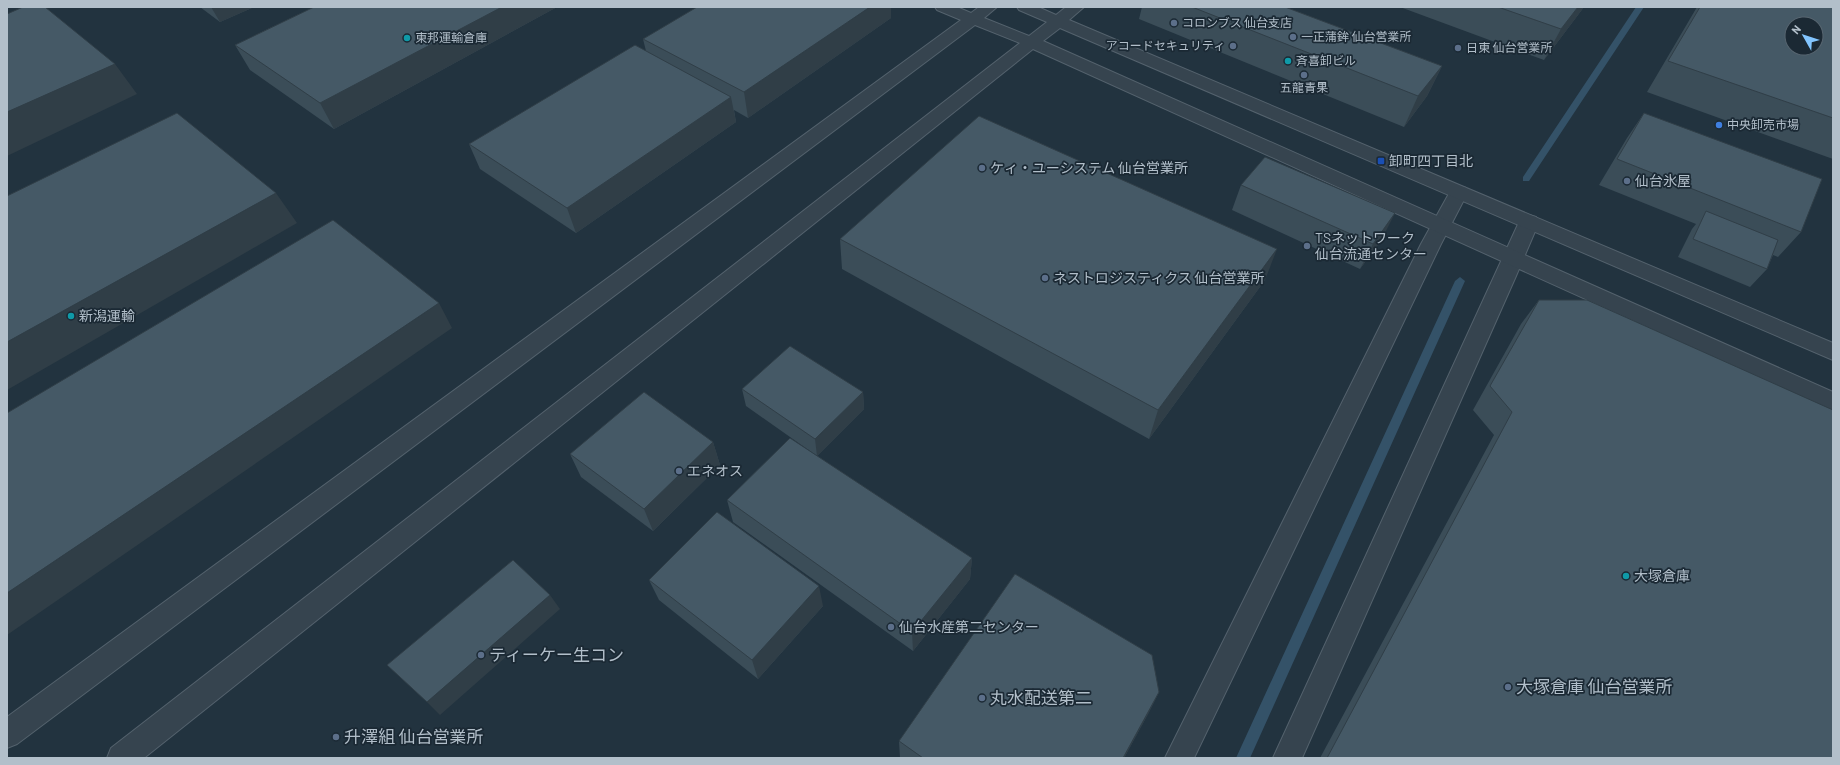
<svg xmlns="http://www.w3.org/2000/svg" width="1840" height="765" viewBox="0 0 1840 765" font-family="Barlow,'Noto Sans JP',sans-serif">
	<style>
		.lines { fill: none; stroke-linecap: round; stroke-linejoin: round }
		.stream { fill: #345268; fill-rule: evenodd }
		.minor-casing { stroke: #54626d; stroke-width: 2 }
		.tertiary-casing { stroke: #54626d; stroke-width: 2 }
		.minor { fill: #36444f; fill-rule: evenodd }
		.tertiary { fill: #36444f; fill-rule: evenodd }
		.wall { fill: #3b4d58 }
		.shaded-wall { fill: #303e47 }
		.building { fill: #455966; stroke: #303e47; fill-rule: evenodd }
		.service-dot { fill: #5c6f8a; stroke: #1b2934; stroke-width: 1.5 }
		.culture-dot { fill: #0f9aa8; stroke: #1b2934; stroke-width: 1.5 }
		.shop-dot { fill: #3f7fe0; stroke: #1b2934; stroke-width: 1.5 }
		.transit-dot { fill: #1a4fb4; stroke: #1b2934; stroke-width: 1.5 }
		.labels { text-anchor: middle; stroke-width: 3.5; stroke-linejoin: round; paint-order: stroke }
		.far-poi-label { font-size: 12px; fill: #b2bfca; stroke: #1b2934; text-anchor: start }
		.poi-label { font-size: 14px; fill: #b2bfca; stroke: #1b2934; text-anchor: start }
		.near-poi-label { font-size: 17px; fill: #b2bfca; stroke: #1b2934; text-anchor: start }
	</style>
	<rect width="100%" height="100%" fill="#22333f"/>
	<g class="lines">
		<path class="stream" d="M1636,7H1644L1529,181H1523V177Z
			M1460,277L1465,281L1250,758H1236L1455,281Z"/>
		<defs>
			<path id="minor" d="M1459,186L1466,188L1468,192L1441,244L1194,758H1165L1421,244L1452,188Z
				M1529,215L1536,217L1539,222L1516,276L1302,758H1273L1519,222L1522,217Z"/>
			<path id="tertiary" d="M935,7H957L971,13L979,7H997L984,18L1029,36L1047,22L1019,10L1017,7H1038L1056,15L1066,7H1084L1069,20L1833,343V360L1060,28L1043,41L1833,392V411L1033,49L144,758H107L111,748L1020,43L975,25L17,744L7,748V717L961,20L937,10Z"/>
		</defs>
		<use href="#minor" class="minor-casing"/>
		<use href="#tertiary" class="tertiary-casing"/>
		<use href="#minor" class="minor"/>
		<use href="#tertiary" class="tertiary"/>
	</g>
	<path class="wall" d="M200,7H254L220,22Z
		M314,7H557L334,129L250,70L235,45Z
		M1142,7H1285L1442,66L1427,96L1404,127L1139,19Z
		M1400,7H1584L1544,60Z
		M1697,7H1833V159L1647,92Z
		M891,18L748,118L734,110L736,122L576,233L480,169L469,144L646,51L643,39Z
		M1644,113L1801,232L1778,257L1773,255L1767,269L1750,287L1678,257L1692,229L1696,224L1599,185L1627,138Z
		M1241,185L1382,239L1360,269L1232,210Z
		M840,239L1265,280L1149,439L842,269Z
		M1539,300L1833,758H1320L1494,435L1473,410L1521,324Z
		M742,389L863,392L864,409L817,456L746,406Z
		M713,442L720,465L653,531L581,477L570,454Z
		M727,500L972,558L970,579L913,651L733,522Z
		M649,580L823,606L758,679L659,600Z
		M1159,692L1148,714L1124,758H900L899,741Z"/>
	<path class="shaded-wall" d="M211,7H254L220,22Z
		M502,7H557L334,129L320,103Z
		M870,7H891V18L748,118L744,92Z
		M1578,7H1584L1544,60L1561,29Z
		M115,64L137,94L7,156V112Z
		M1442,66L1427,96L1404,127L1418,96Z
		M731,97L736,122L576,233L567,208Z
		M276,193L297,223L7,390V342Z
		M1395,213L1382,239L1360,269L1373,244Z
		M1277,249L1265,280L1149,439L1158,410Z
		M439,303L452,328L7,635V593Z
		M863,392L864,409L817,456L815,439Z
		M713,442L720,465L653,531L644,509Z
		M972,558L970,579L913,651L912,632Z
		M819,586L823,606L758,679L752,660Z
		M550,595L560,609L440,715L427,702Z
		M1159,692L1148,714L1124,758H1123Z"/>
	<path class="building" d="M23,7H45L115,64L7,112V14Z
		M314,7H502L320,103L235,45Z
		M697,7H870L744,92L643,39Z
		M1192,7H1285L1442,66L1418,96Z
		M1498,7H1578L1561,29Z
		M1700,7H1833V118L1668,61ZM1792,24H1816V48H1792Z
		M635,45L731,97L567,208L469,144Z
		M177,113L276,193L7,342V196Z
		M1644,113L1822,179L1801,232L1617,159Z
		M979,116L1277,249L1158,410L840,239Z
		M1265,157L1395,213L1373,244L1241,185Z
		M1706,211L1778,240L1767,269L1693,239Z
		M333,220L439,303L7,593V413Z
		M1539,300H1587L1833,410V758H1327L1512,412L1490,386Z
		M790,346L863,392L815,439L742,389Z
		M644,392L713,442L644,509L570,454Z
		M790,438L972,558L912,632L727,500Z
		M717,512L819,586L752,660L649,580Z
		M513,560L550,595L427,702L387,665Z
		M1015,574L1152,655L1159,692L1123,758H923L899,741Z"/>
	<g class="service-dot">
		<circle cx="1174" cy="23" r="4"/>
		<circle cx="1293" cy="37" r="4"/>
		<circle cx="1233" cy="46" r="4"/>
		<circle cx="1458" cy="48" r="4"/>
		<circle cx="1304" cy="75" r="4"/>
		<circle cx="982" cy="168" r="4"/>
		<circle cx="1627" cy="181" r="4"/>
		<circle cx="1307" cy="246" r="4"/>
		<circle cx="1045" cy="278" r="4"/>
		<circle cx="679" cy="471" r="4"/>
		<circle cx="891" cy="627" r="4"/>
		<circle cx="481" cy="655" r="4"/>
		<circle cx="1508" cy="687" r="4"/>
		<circle cx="982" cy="698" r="4"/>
		<circle cx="336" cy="737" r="4"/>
	</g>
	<g class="culture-dot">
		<circle cx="407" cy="38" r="4"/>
		<circle cx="1288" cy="61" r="4"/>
		<circle cx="71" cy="316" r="4"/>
		<circle cx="1626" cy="576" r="4"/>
	</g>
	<circle class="shop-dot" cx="1719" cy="125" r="4"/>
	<rect class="transit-dot" x="1377" y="157" width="8" height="8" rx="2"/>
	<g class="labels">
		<g class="far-poi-label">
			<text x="1182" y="27">コロンブス 仙台支店</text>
			<text x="1301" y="41">一正蒲鉾 仙台営業所</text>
			<text x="415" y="42">東邦運輸倉庫</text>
			<text x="1225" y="50" text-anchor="end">アコードセキュリティ</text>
			<text x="1466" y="52">日東 仙台営業所</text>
			<text x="1296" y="65">斉喜卸ビル</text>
			<text x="1304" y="92" text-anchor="middle">五龍青果</text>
			<text x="1727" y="129">中央卸売市場</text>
		</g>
		<g class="poi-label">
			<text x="1389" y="166">卸町四丁目北</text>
			<text x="990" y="173">ケィ・ユーシステム 仙台営業所</text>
			<text x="1635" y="186">仙台氷屋</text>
			<text x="1315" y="243">TSネットワーク<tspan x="1315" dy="16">仙台流通センター</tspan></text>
			<text x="1053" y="283">ネストロジスティクス 仙台営業所</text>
			<text x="79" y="321">新潟運輸</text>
			<text x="687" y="476">エネオス</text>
			<text x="1634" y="581">大塚倉庫</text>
			<text x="899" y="632">仙台水産第二センター</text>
		</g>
		<g class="near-poi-label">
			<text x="489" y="661">ティーケー生コン</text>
			<text x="1516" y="693">大塚倉庫 仙台営業所</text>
			<text x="990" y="704">丸水配送第二</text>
			<text x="344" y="743">升澤組 仙台営業所</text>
		</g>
	</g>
	<rect width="1840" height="765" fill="none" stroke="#b2bfca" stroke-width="16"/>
	<g transform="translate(1804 36) rotate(309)"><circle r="19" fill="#1b2934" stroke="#576570"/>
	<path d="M0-3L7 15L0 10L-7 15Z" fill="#82c5ff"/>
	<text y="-6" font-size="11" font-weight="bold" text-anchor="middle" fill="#b2bfca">N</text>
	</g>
</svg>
